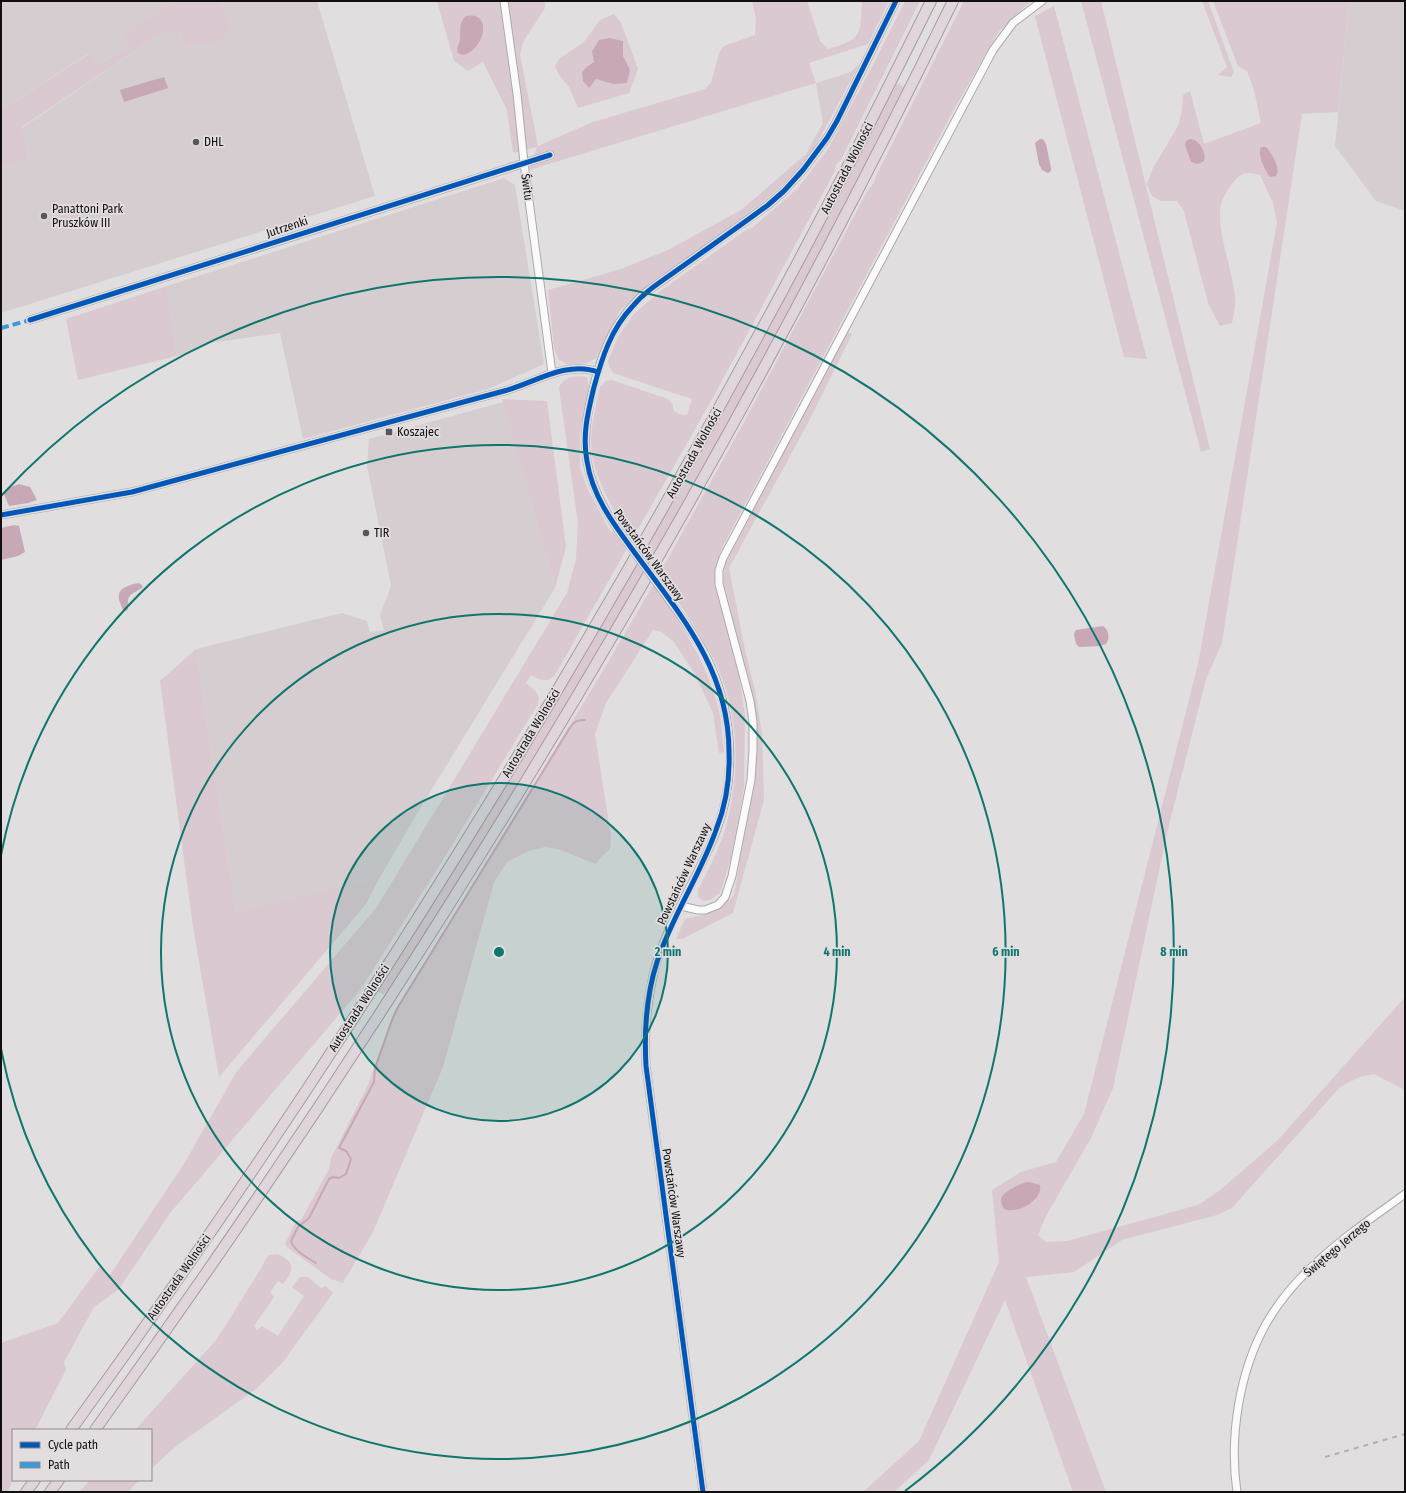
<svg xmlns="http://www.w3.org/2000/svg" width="1406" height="1493" viewBox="0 0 1406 1493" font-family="'Fira Sans Condensed',sans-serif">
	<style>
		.built { fill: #d6cdd1 }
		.green { fill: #dac9d1 }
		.water { fill: #c8a7b7 }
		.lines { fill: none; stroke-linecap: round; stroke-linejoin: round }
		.stream { stroke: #c8a7b7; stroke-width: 2 }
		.minor-casing { stroke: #aba9aa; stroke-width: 9 }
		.highway-casing { stroke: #a89aa2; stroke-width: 12 }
		.minor { stroke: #fafafa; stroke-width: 7 }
		.highway { stroke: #e0d5db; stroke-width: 10 }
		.rail { stroke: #b1b0b0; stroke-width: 2; stroke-dasharray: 5 5; stroke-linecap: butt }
		.minor-bridge-casing { stroke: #aba9aa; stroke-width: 9; stroke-linecap: butt }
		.minor-bridge { stroke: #fafafa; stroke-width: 7 }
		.quiet { stroke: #3a9ade; stroke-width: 4; stroke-dasharray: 8 4; stroke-linecap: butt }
		.cycleway-casing { stroke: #e2dddf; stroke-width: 8 }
		.cycleway { stroke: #0057b8; stroke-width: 5 }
		.ring { fill: none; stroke: #0f766e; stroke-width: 2 }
		.poi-dot { fill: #5a5758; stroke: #e2dddf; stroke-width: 1.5 }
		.labels { text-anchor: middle; stroke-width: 3.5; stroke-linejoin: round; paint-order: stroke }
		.poi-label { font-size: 12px; fill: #110f10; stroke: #e2dddf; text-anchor: start }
		.street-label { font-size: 12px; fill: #110f10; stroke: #e2dddf }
		.centre { fill: #0f766e; stroke: #e2dddf; stroke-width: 2 }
		.ring-label { font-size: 12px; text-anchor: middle; font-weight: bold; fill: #0f766e; stroke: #e2dddf; stroke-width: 3.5; stroke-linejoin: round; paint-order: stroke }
	</style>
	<rect width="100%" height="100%" fill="#e1dedf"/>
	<path class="built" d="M1,1H175L123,35L130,45L97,66L88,54L1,110Z
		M221,1H317L375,196L1,313V168L29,159L22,128L153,39L179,30L185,47L202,44L231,26Z
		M1349,1H1405V211L1376,201L1335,146Z
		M851,72L823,124L816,83Z
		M504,178L515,185L544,364L488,389L303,439L280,333L211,343L177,356L167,286Z
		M503,402L555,588L421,807L380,877L236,911L196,649L342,613L367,621L370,632L384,630L380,615L391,586L367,466L369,439Z"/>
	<path class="green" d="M175,1H221L231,26L222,41L185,47L179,30L153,39L22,127L29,159L1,168V110L89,54L97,66L130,45L122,35Z
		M437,1H545V8L523,42L520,55L538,146L593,122L705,89L711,83L719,53L724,46L755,35L756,18L752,1H807L820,41L828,49C863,39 860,35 862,1H889L868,44L809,63L816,83L529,170L537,147L513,153L507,110L483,62L468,71L454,61Z
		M905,1H920L841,160L836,164L835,171L715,394L555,675C547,684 540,680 531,675L526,683C533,689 541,693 538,704L438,868L360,990L171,1212L118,1290L94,1307L64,1362L66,1370L35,1430H13V1479L8,1492H1V1343L58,1323L99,1267L110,1275L185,1162L237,1071L377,907L567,593L576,559L578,523L559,388C562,377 577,375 587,377L589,389L580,434V467L587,488L611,533L619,519C605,494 590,467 591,438C592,421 597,403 600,387L606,381L612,380L668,399L673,405V410L679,414L687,415L692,399L613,373L609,366L608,361L618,337L633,315L659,292L746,230L752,228L798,188L828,149L874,63Z
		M964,1H1031L999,31L953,111L724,544L715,566V586L738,671L745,715L744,788L732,855L720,893L710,900L704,901L698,897V890C709,868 721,846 727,823C740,773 739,718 719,670C707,643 689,619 674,595L668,606C690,638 708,668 718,707C722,721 722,738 724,752L719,753L713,713L695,674L674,642L662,632L653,630L606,703L595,734L611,837L610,849L601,857L596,864L558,849L545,847L528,851L507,862L494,882L443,1067L373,1232L343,1283L331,1279L287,1247L285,1244L296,1221L301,1220L329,1169L331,1158L368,1085L394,1013L601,674L652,587L743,424L868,190L874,183L875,178Z
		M1081,1H1101L1210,449L1201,452Z
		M1202,1H1208L1234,72L1231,77L1218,75L1227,67Z
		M1213,1H1349L1338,112L1302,114L1222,643L1206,679L1167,833L1113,1088L1091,1138L1046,1216L1038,1235L1046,1242L1067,1241L1198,1205L1219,1191L1277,1141L1405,997V1090L1374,1074L1360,1077L1340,1087L1232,1208L1217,1215L1122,1240L1074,1272L1026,1277L1106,1492H1073L1005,1300L929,1460L894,1492H863L919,1441L999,1262L992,1190L1021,1172L1056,1162L1084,1114L1198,664L1277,223L1273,203L1260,175C1246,171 1241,172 1232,184C1226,191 1220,202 1220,212C1219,237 1232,270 1235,296C1236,305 1234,315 1232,323L1220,326L1208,303L1184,211L1177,201H1161L1152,196L1147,184L1153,168L1178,126L1182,111L1183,95L1190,91L1204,144L1261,123L1254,90L1247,71L1238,66Z
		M1054,6L1147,359L1124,357L1035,16Z
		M614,14L621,23L638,69L629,93L578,108L569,87L559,75L555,66L560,58L584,42L600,20Z
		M860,63L811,154L789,179L767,199L638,294L619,312L596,358L587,363L569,365L559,360L554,348L548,290L621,269L668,250L741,210L806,154L851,72Z
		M897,83L905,87C749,397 578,699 389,989L383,994L377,991L511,776Z
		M167,286L177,356L78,380L66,319Z
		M848,332L852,334L808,423L729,568L745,650L755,690L762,733L764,800L733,913L682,939H676L685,919C708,914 717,913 734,895L757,758V727L754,706L723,579L726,561L746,521Z
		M502,399L547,401L566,547L555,588Z
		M196,649L236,911L380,877L366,904L219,1077L193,927L160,681Z
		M278,1254C296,1263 294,1270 283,1284L278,1281L270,1292L274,1297L254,1326L257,1330L262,1326L278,1336L304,1296L292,1287L300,1277H308L321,1288L326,1286L333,1293L283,1362L256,1389L175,1447L151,1469V1430H135L217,1339L262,1267L265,1260L269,1255Z
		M90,1480H140L127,1492H79Z"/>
	<path class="water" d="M466,16C493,10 485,50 463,55L458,53C456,48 459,45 460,40C461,31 458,23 466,16Z
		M609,38L623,41V56L630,70L627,83L614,84L596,79L589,88L583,81L582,72L588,66L594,62L592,51L599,40Z
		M164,77L168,88L124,102L120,90Z
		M1040,139H1043L1046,144L1051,168V171L1048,173L1042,170L1039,164L1035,143Z
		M1190,139C1199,139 1207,153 1204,161L1198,164L1191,162L1185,145L1186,141Z
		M1261,147H1266C1272,154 1281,168 1276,176L1270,177C1265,171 1257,154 1261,147Z
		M19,484L30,487L37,500L28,503L9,506L4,494L8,488Z
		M14,525L19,526L25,552L18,556L1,560V528Z
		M138,583L141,584L143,587C131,596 127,592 128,609L126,611H124C113,592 120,587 138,583Z
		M1103,626C1109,630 1110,638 1106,644L1100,646L1079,647L1076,644L1074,634L1076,630Z
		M1029,1182L1040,1185C1043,1200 1017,1215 1004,1209C1002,1206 1001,1203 1001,1199C1002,1192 1022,1182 1029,1182Z"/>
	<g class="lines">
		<path class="stream" d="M316,1263C308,1258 294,1251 291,1241L298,1227L309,1218L329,1179L333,1177L339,1178L346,1174L351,1159L346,1151L339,1148L374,1082L375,1068L392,1020L398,1007L571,726C575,721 578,720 585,720"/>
		<defs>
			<path id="minor" d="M504,1L517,94L524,163L552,373
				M30,320L550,155
				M1,515L132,492L504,391C534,383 567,360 598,372
				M615,525C602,506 591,485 587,461C580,425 599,350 621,320C628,310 636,301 645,293L768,205L784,191L803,170L827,138L837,121L896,1
				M670,601C682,618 695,635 705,654C733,708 738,775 716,832C698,877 670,918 656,964C647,998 644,1032 646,1066L703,1492
				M681,906L698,910H705L718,905L725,897L732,876L751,780L753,750V722L750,701L719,584V570L723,558L993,50L1013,23L1042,1
				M1237,1492C1229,1438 1239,1372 1266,1324C1279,1301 1297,1280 1316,1263C1343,1237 1375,1216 1405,1194"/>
			<path id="highway" d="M71,1430C329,1074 562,701 770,314C826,211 879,106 931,1
				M95,1430C420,979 709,501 953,1
				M26,1492L35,1480
				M50,1492L59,1480"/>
		</defs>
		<use href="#minor" class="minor-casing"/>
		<use href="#highway" class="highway-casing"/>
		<use href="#minor" class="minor"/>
		<use href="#highway" class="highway"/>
		<path class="rail" d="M1325,1457L1405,1434"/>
		<defs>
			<path id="minor-bridge" d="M615,525L670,601"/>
		</defs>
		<use href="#minor-bridge" class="minor-bridge-casing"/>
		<use href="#minor-bridge" class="minor-bridge"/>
		<path class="quiet" d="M1,328L30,320"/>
		<defs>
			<path id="cycleway" d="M30,320L550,155
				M1,515L132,492L504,391C534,383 567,360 598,372
				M703,1492L646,1066C644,1031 646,996 657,962C672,916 700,876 716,830C726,805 730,778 729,752C729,668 678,612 632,549C612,522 592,495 587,461C582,435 588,412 594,387C602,358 611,329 632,307C646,290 665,279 683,266C711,246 740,226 768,205L784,191L803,170L827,138L837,121L896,1"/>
		</defs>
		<use href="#cycleway" class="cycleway-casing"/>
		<use href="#cycleway" class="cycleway"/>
	</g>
	<circle cx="499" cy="952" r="169" fill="#0f766e" fill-opacity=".12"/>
	<g class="ring">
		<circle cx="499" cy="952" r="169"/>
		<circle cx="499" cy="952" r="338"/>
		<path d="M1 855A507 507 0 1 1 1 1049"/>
		<path d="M1 496A675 675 0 1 1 905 1491"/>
	</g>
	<g class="poi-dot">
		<circle cx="196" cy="142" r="4"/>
		<circle cx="44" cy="216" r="4"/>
		<rect x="385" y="428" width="8" height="8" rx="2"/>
		<circle cx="366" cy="533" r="4"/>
	</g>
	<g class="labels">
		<g class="poi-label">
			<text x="204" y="146">DHL</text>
			<text x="52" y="213">Panattoni Park<tspan x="52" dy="14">Pruszków III</tspan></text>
			<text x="397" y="436">Koszajec</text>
			<text x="374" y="537">TIR</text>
		</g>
		<g class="street-label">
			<text transform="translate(847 168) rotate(-63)" y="4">Autostrada Wolności</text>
			<text transform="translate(527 187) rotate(82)" y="4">Świtu</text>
			<text transform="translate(287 227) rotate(-18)" y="4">Jutrzenki</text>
			<text transform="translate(694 453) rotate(-61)" y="4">Autostrada Wolności</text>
			<text transform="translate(649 555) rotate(54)" y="4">Powstańców Warszawy</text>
			<text transform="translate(531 733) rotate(-59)" y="4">Autostrada Wolności</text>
			<text transform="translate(684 874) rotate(-65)" y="4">Powstańców Warszawy</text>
			<text transform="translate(359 1008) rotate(-57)" y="4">Autostrada Wolności</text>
			<text transform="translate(674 1203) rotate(82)" y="4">Powstańców Warszawy</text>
			<text transform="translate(1337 1248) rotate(-40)" y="4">Świętego Jerzego</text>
			<text transform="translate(179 1277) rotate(-55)" y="4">Autostrada Wolności</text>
		</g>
	</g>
	<circle cx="499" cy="952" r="6" class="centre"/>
	<g class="ring-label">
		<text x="668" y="956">2 min</text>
		<text x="837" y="956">4 min</text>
		<text x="1006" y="956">6 min</text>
		<text x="1174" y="956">8 min</text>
	</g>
	<rect width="1406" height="1493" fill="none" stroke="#110f10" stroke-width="4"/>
	<rect x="12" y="1429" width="140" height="52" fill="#e2dddf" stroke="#8e8b8c"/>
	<rect x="20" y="1442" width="20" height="6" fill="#0057b8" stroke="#8e8b8c"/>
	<text x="48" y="1449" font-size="12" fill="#110f10">Cycle path</text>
	<rect x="20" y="1462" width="20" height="6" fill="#3a9ade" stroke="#8e8b8c"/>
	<text x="48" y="1469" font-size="12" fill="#110f10">Path</text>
</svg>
